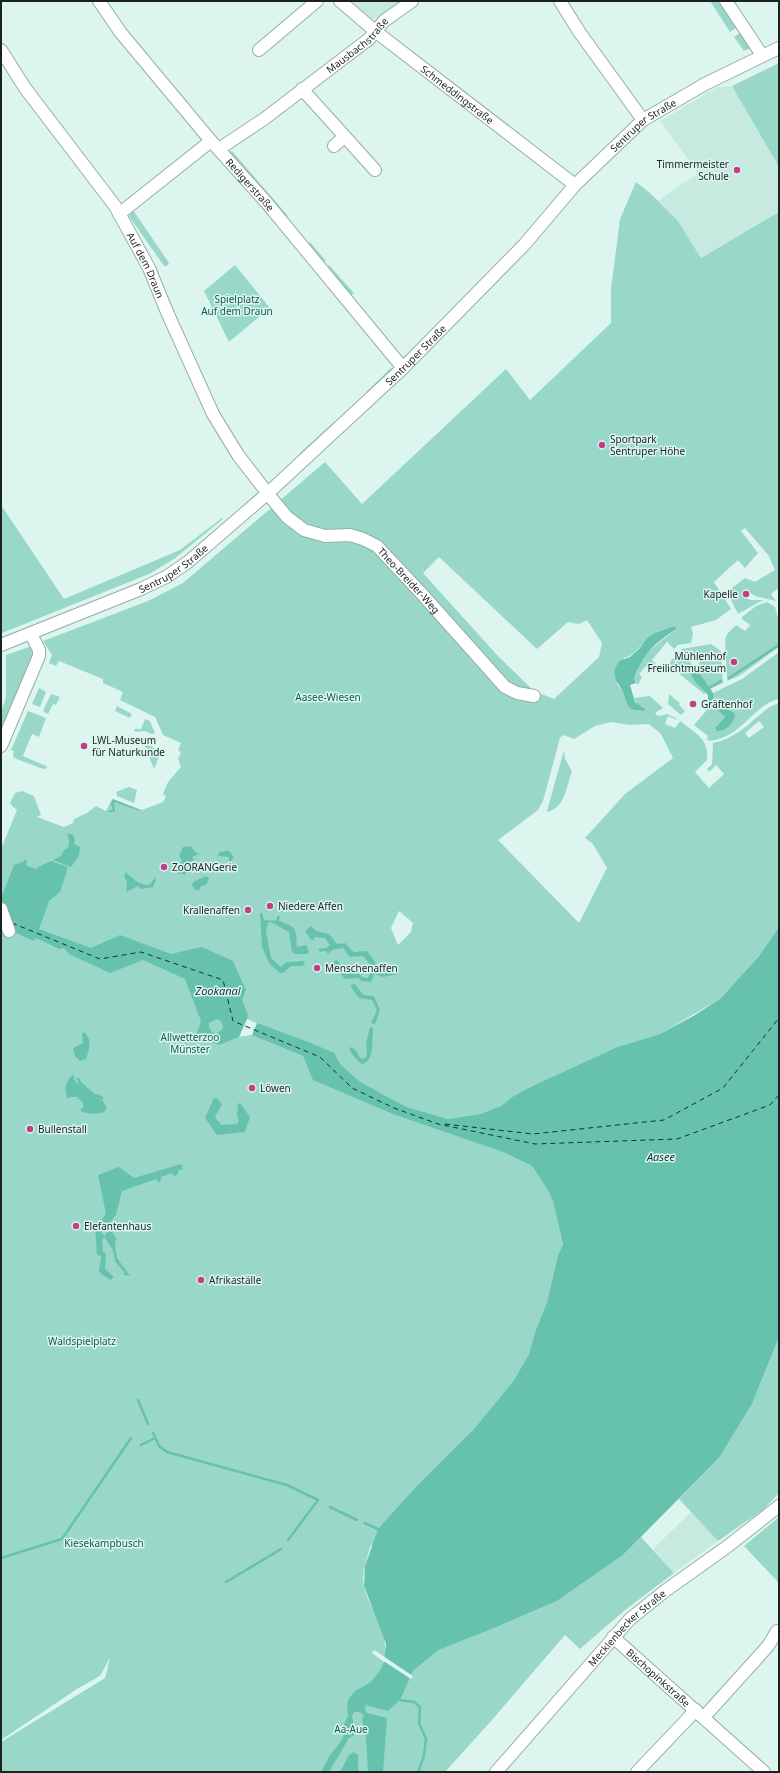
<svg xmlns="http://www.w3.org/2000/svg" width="780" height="1773" viewBox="0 0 780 1773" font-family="'Noto Sans',sans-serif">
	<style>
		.built { fill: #c7eae0 }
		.green { fill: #99d8c8; fill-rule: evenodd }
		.water { fill: #66c2ad; fill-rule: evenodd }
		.pier { fill: #dcf6ef }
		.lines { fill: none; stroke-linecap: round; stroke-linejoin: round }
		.stream { stroke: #66c2ad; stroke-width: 2.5 }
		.ferry { stroke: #0a362e; stroke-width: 1; stroke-dasharray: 5 4; stroke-linecap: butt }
		.minor-casing { stroke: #96aea7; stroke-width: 14 }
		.minor { stroke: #fff; stroke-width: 12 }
		.poi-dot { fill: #c13f86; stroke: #dcf6ef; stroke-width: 1.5 }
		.labels { text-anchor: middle; stroke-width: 3; stroke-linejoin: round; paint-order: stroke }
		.street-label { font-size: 10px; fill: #1a2321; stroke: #dcf6ef }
		.poi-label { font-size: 10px; fill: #1a2321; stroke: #dcf6ef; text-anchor: start }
		.park-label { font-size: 10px; fill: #0e5c4e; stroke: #dcf6ef }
		.water-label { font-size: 11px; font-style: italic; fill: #0a362e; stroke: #dcf6ef }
	</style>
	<rect width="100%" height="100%" fill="#dcf6ef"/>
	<path class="built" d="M351,1H401L378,18L372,19Z
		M732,86L779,167V212L701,258L678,221L658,201L698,173L660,121L717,87Z
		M691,1512L718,1541L674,1573L653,1549Z"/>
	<path class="green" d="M710,1H718L736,28L730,32Z
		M740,33L751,48L744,51L734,37Z
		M779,63V167L732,86Z
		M232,151L288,216L283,220L227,154Z
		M636,182L650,193L678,221L701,258L779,212V591L777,589L771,594L776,601L755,596L749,592L746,597L750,600H763L738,614L727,592L745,578L755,582L775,570L769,556L745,528L741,531L758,553L745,568L738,560L714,582L731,609L716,620L691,627L693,633L691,643L678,645L674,649L667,642L652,660L656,664L650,668L646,666L639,674L642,677L638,685L634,680L640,662L645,654L676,629C668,629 661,629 654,633C642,640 638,655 624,658L617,684L623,692L629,707L637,704L634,698L650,696L663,708L655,713L658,716L668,714L677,719V720L668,716L665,724L675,728L680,721C694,732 710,739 707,760L695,772L709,788L724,774L716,765L709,772L707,769L712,764L713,743C729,740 744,729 756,718C764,712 769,706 779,703V927L759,956L721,998L660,1034L617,1047L530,1087L512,1097L501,1106L480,1114L448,1119L407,1107L379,1092L378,1095L476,1142L503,1152L532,1166L549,1192L553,1202L563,1244L558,1255L547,1302L535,1332L529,1354L514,1380L473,1430L449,1456L370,1547C367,1559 361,1575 364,1587C371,1613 388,1629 385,1657L374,1650L372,1653L384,1662L413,1671L438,1649L492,1629L557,1601L623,1555L641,1537L674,1573L625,1610L580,1649L565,1635L492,1720L445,1772H1V1742L105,1678L110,1658L100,1676L77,1689L1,1740V849L17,810L13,807L10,803L15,793L22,791L34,796L41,815L37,817L64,827L73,823L74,819L87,813L96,806L106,811L112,799L142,810L163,802L166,796L163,794L168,782L181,767L178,759L181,752L178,750L181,743L163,735L155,717L120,700L123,692L103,683V679L59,661L56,666L49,663L52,655L43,641L148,601L183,583L325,462L362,504L506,369L530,400L611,323V289L620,219ZM439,557L537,649L568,622L579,624L587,620L602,643L599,657L554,699L534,691L497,655L423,573ZM759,721L764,727L749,738L745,733ZM611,722L630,725L649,724L661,734L673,758L625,794L585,838L593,844L607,868L579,923L498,840L538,810L543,801L560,738L563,735L574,739L595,726ZM399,911L413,923L411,932L398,945L391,928Z
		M133,210L169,263L167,266H164L129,216Z
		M310,242L326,261L321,265L306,246Z
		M235,265L270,308L229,342L204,291Z
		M329,265L354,293L349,297L325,269Z
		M391,368L393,369L368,394L366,392Z
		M334,422L335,426L303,456L300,453Z
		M1,505L64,599L180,550L222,518L223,519L174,559L149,574L2,633Z
		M767,602L775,607L779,622V647L739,676L727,681L725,640L727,634L736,625L745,631L750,625L742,619V617L756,606Z
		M711,644L721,651L723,683L710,689L690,673L695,682L706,693L704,694L671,667L670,662L682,649ZM692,657H697L700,661L698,665L693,666L690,662Z
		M32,646L34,654L1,729V712L6,698V655Z
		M779,652V699C752,705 744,737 709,741L707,739L708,736L694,725L712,704L725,717L715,728L735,714L714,699L713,693L742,679Z
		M39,688L46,692L40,707L32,704Z
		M51,694L60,697L56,705L53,704L48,714L43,711Z
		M669,694L680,703L679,705L685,711L681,715L668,704Z
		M117,706L132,714L130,718L115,711Z
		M28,711L46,718L39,737L32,734L23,756L46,766L47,768L43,769L14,758L13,755L14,751L11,750Z
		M145,719L150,721L155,733L152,734L145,731L135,732L134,729H141Z
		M144,744L153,747L156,756L159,757L154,769Z
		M564,750L565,759L572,771C567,784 566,807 548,812L547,811Z
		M129,787L137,790L134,803L117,796L116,792Z
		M779,1337V1493L764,1509L718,1541L679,1499L719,1458L752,1404Z
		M779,1517V1583L744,1546Z"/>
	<path class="water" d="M675,626L676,629C653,645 643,653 634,679L636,683L630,685L635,702L645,709L644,711C640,710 632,711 629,707C626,703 625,697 623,692C616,679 610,676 619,661L630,657L639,649L647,638L654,633Z
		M693,670L698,672L705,681L713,693L714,699L735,714C735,723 725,732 717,731L715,728L725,717L708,701V695L695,682L690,673Z
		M113,799L140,810V811L114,802L115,810L114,812H107L113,809L111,804Z
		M67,833L73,835L75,840L74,844L80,847L79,856L71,867L53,860L61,856L64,850L68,848L69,840Z
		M191,846L196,853H200L199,854L192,857L194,860L187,863L186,874H179L177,871L182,860L179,856L183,847Z
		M229,851L234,857L230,863H229V857L218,856L219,852Z
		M25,861L24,865L36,869L38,867L51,861L68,867L60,892L49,901L39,929L91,948L120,935L171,954L202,947L233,961L246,990L242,1000L248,1015L247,1019L311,1043L334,1053L340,1064L360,1082L407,1107L448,1119L480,1114L501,1106L512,1097L530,1087L617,1047L660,1034L695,1015L721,998L759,956L779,927V1337L752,1404L719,1458L623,1555L557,1601L492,1629L438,1650L413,1671L400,1700L388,1711L366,1705L365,1710L367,1713L387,1718L383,1772H368L366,1738L362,1719L364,1715L359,1712H354L352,1716L356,1734L349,1738L329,1772H321L330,1755L342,1740L344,1734V1724L348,1716L347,1703L350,1697L355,1691L371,1682L381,1669L384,1662L386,1644L364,1586L365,1566L378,1529L414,1489L473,1430L514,1380L529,1354L535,1332L547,1302L558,1255L563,1244L553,1202L549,1192L532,1166L503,1152L393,1114L313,1080L303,1056L252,1035L239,1037L219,1045L196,1036L201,1021L185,979L143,960L110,973L69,954L64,948L59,949L36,938L34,941L16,933L1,898L14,865ZM217,1019L221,1021L223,1027L222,1030L215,1034L212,1032L209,1027V1023Z
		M126,872C132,878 140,886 149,885L155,878L156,880L153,887L141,889L138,886L126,892L127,882L124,876Z
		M206,876L209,878L206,885L201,886L199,890H195L192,885L193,882Z
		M260,913H262L264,920L276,921L278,916H280L279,921C286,924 295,925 296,934C297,939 296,943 297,947L306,945L309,951L308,954H296L292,952L289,932L271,922L268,923L266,931L271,958L281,967L287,962L305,961L303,966H291L283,973H280L269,963L262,947Z
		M311,926L316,931L329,934L337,944L345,943L354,952L367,951L378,966L377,969L386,972H398V974L383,977L374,974L371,982L361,981L358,978L345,979L338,971H335L331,966L334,961L337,960L347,974L359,973L362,977L368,978L372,967L363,956L350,957L343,948L332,950L328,954L326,951L320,952L318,949L326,948L330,945L325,938L315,937L312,941L305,931Z
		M355,984L363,995L374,996L380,1010L375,1024L371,1023L377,1010L372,1000L359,998L351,987V985Z
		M370,1027L373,1028C372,1039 375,1062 362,1064C357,1061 350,1053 349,1047L355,1049L360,1058L364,1059L367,1055L366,1044Z
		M84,1032C93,1040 89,1049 86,1059L80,1061L75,1056L73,1048L83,1043L82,1034Z
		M73,1074L75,1081L79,1085L76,1077L80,1079L81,1082L96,1095L98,1094L103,1097V1100L95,1097L103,1101L107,1108L104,1112C95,1114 87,1115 80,1110L83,1107V1103L77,1097H70L68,1099C63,1088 66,1082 73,1074Z
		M214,1098H217L222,1104L215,1117L221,1125L237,1124L239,1121L237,1115L238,1104L240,1103L250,1117L245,1132L217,1135L205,1118Z
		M181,1164L183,1169L179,1170L178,1174L174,1176L172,1173L161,1177V1180L159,1183L156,1179L122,1191L116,1215L102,1232V1234L104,1235L105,1238L102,1239L103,1252L106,1253L105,1269L114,1277L110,1280L99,1272L101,1256L97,1255L95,1228L106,1214L98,1175L119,1167L134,1178Z
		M109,1231L112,1232L116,1238L115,1246L117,1258L130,1276L124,1275V1272L115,1261L113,1250L105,1238V1235Z
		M354,1752L358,1755V1772H340L349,1755Z"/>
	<path class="pier" d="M247,1019L257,1023L252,1035L239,1037Z
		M383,1656L413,1676L411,1679L382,1660Z"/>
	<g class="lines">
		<path class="stream" d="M729,678L779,645
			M709,688L721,681
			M25,861L26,868
			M138,1400L148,1424
			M153,1433L159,1446L167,1452L287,1485L318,1500L288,1540
			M141,1445L155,1438
			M330,1507L357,1520
			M365,1523L378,1529
			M1,1558L62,1539L131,1438
			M226,1582L281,1549
			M400,1700L414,1702L420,1707L419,1723L426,1739L424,1756L418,1772"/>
		<path class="ferry" d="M12,923L100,959L141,952L223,980L233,1021L320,1057L352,1088L394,1108L438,1124L535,1144L677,1139L770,1105L779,1095
			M445,1124L533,1134L664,1120L723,1088L779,1018"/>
		<defs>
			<g id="minor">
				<path id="s1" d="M99,1L121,33L211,141L266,202L403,368"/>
				<path id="s2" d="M340,1L375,31L575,185"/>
				<path d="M560,1L580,33L643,120"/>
				<path d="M726,1L762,55"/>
				<path id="s3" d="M1,50L25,88L115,206L149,268L167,312L213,414L238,455L272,499L287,517L304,530L325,536L350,535L363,539L377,546L422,594L505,687L517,693L534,696"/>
				<path d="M259,50L317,1"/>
				<path d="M302,89L375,170"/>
				<path d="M334,146L344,137"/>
				<path id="s4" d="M219,149L264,119L369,39L384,21L412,1"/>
				<path d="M119,214L211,141"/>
				<path id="s5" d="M1,645L141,589L166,577L188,562L268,493L403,368L524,245L575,185L643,120L705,84L779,48"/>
				<path d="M1,746L39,656V650L31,634"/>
				<path d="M1,909L9,931"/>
				<path id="s6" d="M613,1637L764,1772"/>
				<path d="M704,1717L768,1646L777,1631"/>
				<path id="s7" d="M496,1772L630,1619L665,1591L728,1546L779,1506"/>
				<path d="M637,1772L696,1710"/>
			</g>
		</defs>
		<use href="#minor" class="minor-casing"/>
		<use href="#minor" class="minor"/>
	</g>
	<g class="poi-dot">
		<circle cx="737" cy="170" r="4"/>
		<circle cx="602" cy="445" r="4"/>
		<circle cx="746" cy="594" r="4"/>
		<circle cx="734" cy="662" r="4"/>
		<circle cx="693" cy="704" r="4"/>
		<circle cx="84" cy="746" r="4"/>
		<circle cx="164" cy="867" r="4"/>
		<circle cx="270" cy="906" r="4"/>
		<circle cx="248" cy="910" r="4"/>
		<circle cx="317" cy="968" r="4"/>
		<circle cx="252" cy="1088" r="4"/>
		<circle cx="30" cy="1129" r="4"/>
		<circle cx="76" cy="1226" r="4"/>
		<circle cx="201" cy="1280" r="4"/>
	</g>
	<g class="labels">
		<g class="street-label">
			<text dy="4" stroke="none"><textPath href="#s4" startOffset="173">Mausbachstraße</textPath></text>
			<text dy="4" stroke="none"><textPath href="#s2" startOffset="150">Schmeddingstraße</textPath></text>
			<text dy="4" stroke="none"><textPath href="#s5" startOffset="837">Sentruper Straße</textPath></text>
			<text dy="4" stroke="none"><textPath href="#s1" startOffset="238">Redigerstraße</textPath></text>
			<text dy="4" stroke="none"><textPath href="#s3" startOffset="260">Auf dem Draun</textPath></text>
			<text dy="4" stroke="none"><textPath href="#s5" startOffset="513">Sentruper Straße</textPath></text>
			<text dy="4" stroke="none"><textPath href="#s5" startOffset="189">Sentruper Straße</textPath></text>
			<text dy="4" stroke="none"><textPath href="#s3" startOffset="695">Theo-Breider-Weg</textPath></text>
			<text dy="4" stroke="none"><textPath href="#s7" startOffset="195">Mecklenbecker Straße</textPath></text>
			<text dy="4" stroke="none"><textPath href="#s6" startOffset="61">Bischopinkstraße</textPath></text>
		</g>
		<g class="poi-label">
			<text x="729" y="168" text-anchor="end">Timmermeister<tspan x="729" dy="12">Schule</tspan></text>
			<text x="610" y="443">Sportpark<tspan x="610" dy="12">Sentruper Höhe</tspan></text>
			<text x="738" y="598" text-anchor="end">Kapelle</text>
			<text x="726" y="660" text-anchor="end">Mühlenhof<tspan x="726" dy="12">Freilichtmuseum</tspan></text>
			<text x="701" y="708">Gräftenhof</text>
			<text x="92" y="744">LWL-Museum<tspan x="92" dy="12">für Naturkunde</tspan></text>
			<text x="172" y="871">ZoORANGerie</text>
			<text x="278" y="910">Niedere Affen</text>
			<text x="240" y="914" text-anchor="end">Krallenaffen</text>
			<text x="325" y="972">Menschenaffen</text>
			<text x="260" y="1092">Löwen</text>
			<text x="38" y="1133">Bullenstall</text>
			<text x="84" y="1230">Elefantenhaus</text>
			<text x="209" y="1284">Afrikaställe</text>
		</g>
		<g class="park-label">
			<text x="237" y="303">Spielplatz<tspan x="237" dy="12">Auf dem Draun</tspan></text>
			<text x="328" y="701">Aasee-Wiesen</text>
			<text x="190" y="1041">Allwetterzoo<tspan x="190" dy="12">Münster</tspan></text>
			<text x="82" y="1345">Waldspielplatz</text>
			<text x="104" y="1547">Kiesekampbusch</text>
			<text x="351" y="1733">Aa-Aue</text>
		</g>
		<g class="water-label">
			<text x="218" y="995">Zookanal</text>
			<text x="661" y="1161">Aasee</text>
		</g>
	</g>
	<rect width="780" height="1773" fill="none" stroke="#1a2321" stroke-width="4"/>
</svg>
